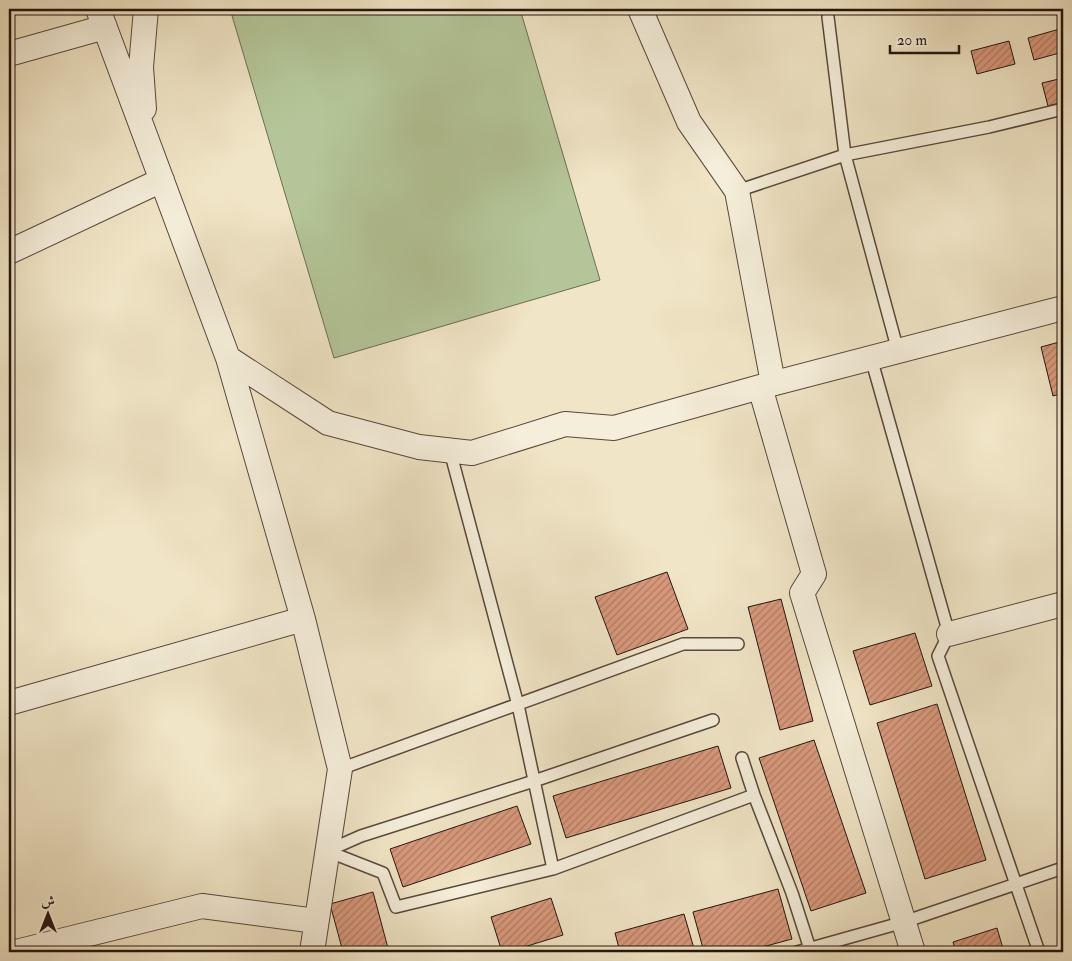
<svg xmlns="http://www.w3.org/2000/svg" width="1072" height="961" viewBox="0 0 1072 961" font-family="'IM FELL Double Pica',Amiri,serif">
	<style>
		.green { fill: #b4c699; stroke: #6c6d54 }
		.building { fill: url(#building-hatch); stroke: #24140e }
		.lines { fill: none; stroke-linecap: round; stroke-linejoin: round }
		.lane-casing { stroke: #57483c; stroke-width: 14 }
		.street-casing { stroke: #57483c; stroke-width: 26 }
		.lane { stroke: #f5eeda; stroke-width: 11 }
		.street { stroke: #f5eeda; stroke-width: 24 }
	</style>
	<defs>
		<pattern id="building-hatch" width="6" height="6" patternUnits="userSpaceOnUse" patternTransform="scale(1.25)"><rect width="6" height="6" fill="#d9997d"/><path d="M-1 1l2-2M0 6l6-6M5 7l2-2" fill="none" stroke="#b07c65"/></pattern>
	</defs>
	<rect width="100%" height="100%" fill="#f0e5c6"/>
	<filter id="stains"><feTurbulence type="fractalNoise" baseFrequency=".004" numOctaves="4"/><feColorMatrix values="0 0 0 0 .2 0 0 0 0 .09 0 0 0 0 .02 0 0 0 .5 -.17"/></filter>
	<radialGradient id="worn" r=".72"><stop offset=".6" stop-color="#630" stop-opacity="0"/><stop offset="1" stop-color="#630" stop-opacity=".3"/></radialGradient>
	<path class="green" d="M230,9H520L600,280L334,358Z"/>
	<path class="building" d="M1063,28V52L1034,60L1028,38Z
		M1009,41L1015,64L977,74L971,51Z
		M1063,78V102L1048,106L1042,83Z
		M1063,341V393L1053,396L1041,347Z
		M667,572L688,629L617,655L595,597Z
		M781,599L813,721L780,730L748,607Z
		M915,633L932,686L870,705L853,651Z
		M937,704L986,860L925,879L877,723Z
		M814,740L866,893L811,911L759,758Z
		M718,746L731,788L566,838L553,796Z
		M517,806L531,844L403,887L390,849Z
		M778,889L792,939L744,952H704L693,912Z
		M373,892L389,952H343L330,904Z
		M551,898L563,935L508,952H502L491,917Z
		M684,914L695,952H620L615,933Z
		M997,928L1004,952H956L953,942Z"/>
	<g class="lines">
		<defs>
			<path id="lane" d="M828,17L845,155L898,351
				M737,191L845,155L989,127L1063,109
				M871,358L949,634L938,656L1039,952
				M450,451L518,705L553,869
				M340,769L683,644H738
				M754,795L792,893L811,952
				M327,851L383,873L396,907L553,869L754,795L742,758
				M327,851L361,836L534,781L713,720
				M797,952L904,922L1063,868"/>
			<path id="street" d="M98,9L228,358L303,619L340,769L312,952
				M640,9L689,122L737,191L773,383
				M9,54L105,27
				M144,109L141,67L146,9
				M9,252L162,180
				M228,358L328,423L419,447L472,453L565,424L614,428L760,387L1063,308
				M760,387L814,574L802,593L913,952
				M949,634L1063,604
				M9,703L303,619
				M16,952L202,906L316,921"/>
		</defs>
		<use href="#lane" class="lane-casing"/>
		<use href="#street" class="street-casing"/>
		<use href="#lane" class="lane"/>
		<use href="#street" class="street"/>
	</g>
	<rect width="1072" height="961" fill="none" stroke="#f0e5c6" stroke-width="30"/>
	<rect x="10" y="10" width="1052" height="941" fill="none" stroke="#24140e" stroke-width="2.5"/>
	<rect x="15" y="15" width="1042" height="931" fill="none" stroke="#24140e"/>
	<g transform="translate(48 914)" stroke="#f5eeda" stroke-width="4" paint-order="stroke">
	<path d="M0-4L9 19L0 12L-9 19Z" fill="#24140e"/>
	<text y="-8" font-size="14" font-weight="bold" text-anchor="middle" fill="#24140e">ش</text>
	</g>
	<path d="M890 45v8h69v-8" fill="none" stroke="#24140e" stroke-width="2.5"/>
	<text x="897" y="45" font-size="15" fill="#24140e" stroke="#f5eeda" stroke-width="4" paint-order="stroke">20 m</text>
	<rect width="100%" height="100%" filter="url(#stains)"/>
	<rect width="100%" height="100%" fill="url(#worn)"/>
</svg>
